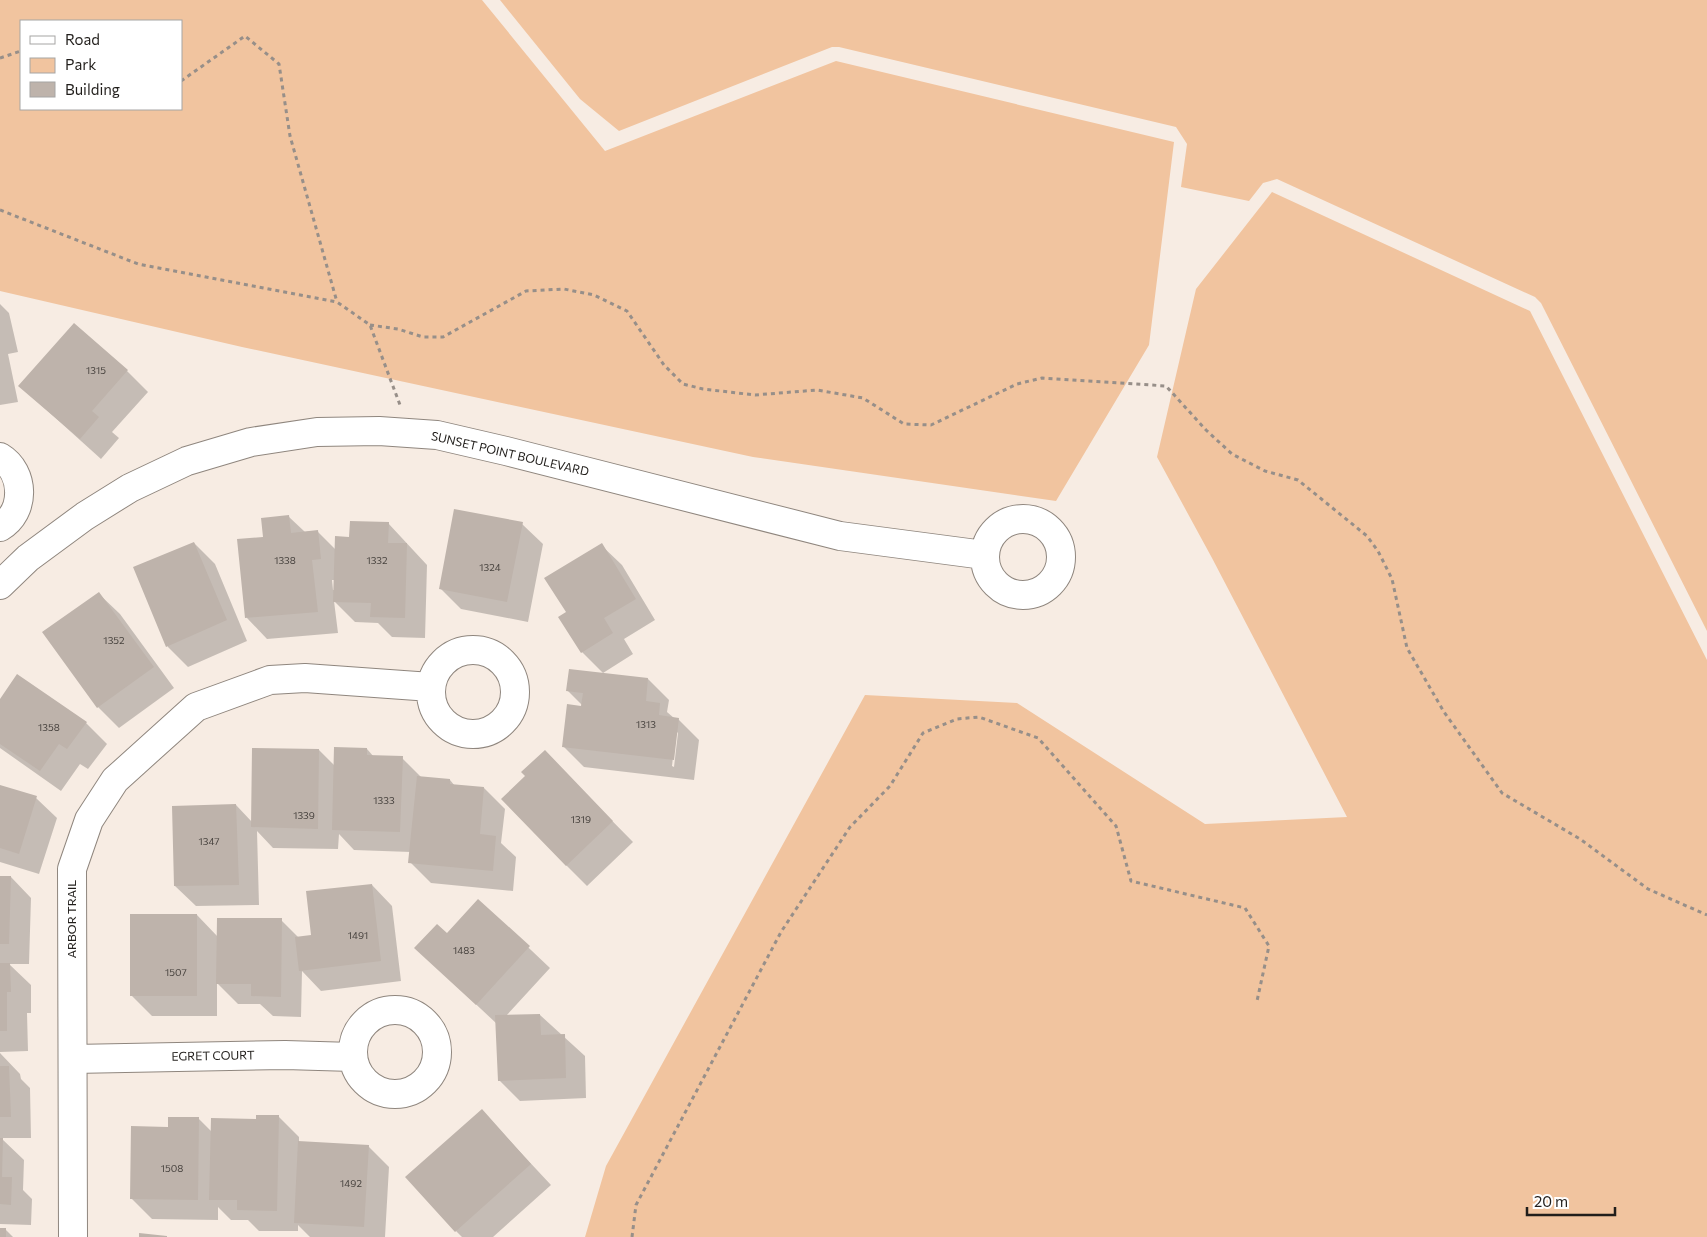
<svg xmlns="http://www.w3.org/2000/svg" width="1707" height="1237" viewBox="0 0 1707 1237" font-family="Commissioner,sans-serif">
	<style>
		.green { fill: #f1c49f; fill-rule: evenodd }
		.shadow { fill: #0003; fill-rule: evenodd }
		.building { fill: #beb3ab }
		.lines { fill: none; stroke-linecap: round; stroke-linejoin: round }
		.minor-casing { stroke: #8f867e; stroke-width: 30 }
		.path { stroke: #978f89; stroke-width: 3; stroke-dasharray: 4 4; stroke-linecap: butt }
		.minor { stroke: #fff; stroke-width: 28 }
		.labels { text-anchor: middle; stroke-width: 4.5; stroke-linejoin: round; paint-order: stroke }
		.number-label { font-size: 10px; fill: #48433f }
		.street-label { font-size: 12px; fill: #211e1b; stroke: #fff }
	</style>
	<rect width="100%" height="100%" fill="#f7ece3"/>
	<path class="green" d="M0,0H482L605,151L836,61L1174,142L1149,345L1056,501L753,457L242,347L0,291ZM181,21V109H21V21Z
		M500,0H1707V631L1541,303L1535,297L1277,179L1263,183L1249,201L1181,187L1187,144L1176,127L839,47H832L619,131L580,99Z
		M1272,192L1530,311L1707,660V1237H585L606,1166L865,695L1017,703L1205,824L1347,817L1212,558L1157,457L1196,289Z"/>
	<path class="shadow" d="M0,304L9,313L18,352L8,354L18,402L0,405Z
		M127,371L148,392L112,432L119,438L101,459L20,386Z
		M288,516L305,532L317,531L336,550L351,538L388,523L427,565L425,638L392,637L378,623L355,622L334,601L338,633L267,639L247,618L264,538ZM332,580H335V590H333Z
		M522,524L543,544L528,622L461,609L440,588Z
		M194,543L215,564L247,641L188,667L168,647L135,567Z
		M601,545L622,565L655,620L624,639L633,654L603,673L582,652L567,613Z
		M99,594L120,614L174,688L119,728L98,707Z
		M648,679L669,700L667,712L674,718L678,719L699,740L694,780L584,767L563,746L583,706L567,690ZM676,731L678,733L674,767L672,766Z
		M0,701L86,723L107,744L88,769L80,764L61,791L0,748Z
		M367,749L374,757L402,758L422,778L450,780L455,786L484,788L505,809L501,843L516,857L513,891L431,883L410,862L411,852L354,850L339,834L338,849L273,848L257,831L259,905L196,906L175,886L236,805L252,822L319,750L335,766Z
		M565,773L633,842L587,886L566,865Z
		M0,786L36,798L57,818L39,874L0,862Z
		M0,877H11L31,898L29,964H9L31,985V1013H27L28,1051L0,1052Z
		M372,885L392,906L401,981L321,991L302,971L301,1017L273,1016L260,1004H238L217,983V1016H152L131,995L197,915L218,937L281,920L299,938L312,936Z
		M478,900L550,968L506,1016L540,1015L585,1056L586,1098L520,1101L499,1080L497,1024L416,948L447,935Z
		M0,1053L20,1074L21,1079L30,1088L31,1138H1L24,1160L23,1190L32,1199L31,1225L0,1224Z
		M482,1111L551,1185L493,1237H462L456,1231Z
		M278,1116L299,1137V1143L368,1146L389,1167L385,1237H310L298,1225V1231H259L248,1220H231L218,1207V1220L152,1219L131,1198L169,1128L198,1118L212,1132Z
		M0,1229H5L13,1237H0Z"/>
	<path class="building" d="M74,323L128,370L92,411L99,417L80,439L18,386Z
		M454,509L523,522L507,602L439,589Z
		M289,515L291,533L318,530L321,559L312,560L318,612L245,618L237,539L263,537L261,518Z
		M350,521L389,522L388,543H407L405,618L370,617L371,603L333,602L335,536L349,537Z
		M194,542L227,620L166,647L133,567Z
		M602,543L636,599L604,618L613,633L581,653L558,617L566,612L544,578Z
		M99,592L154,667L97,708L42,632Z
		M569,669L648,678L646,701L660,703L659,715L679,718L674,760L562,747L567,704L581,706L583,693L566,691Z
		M17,674L87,722L67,749L59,744L40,771L0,744V699Z
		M334,747L367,748V755L403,756L400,832L332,830Z
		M252,748L319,749L318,829L251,827Z
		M545,750L613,821L566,866L501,799L525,776L521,772Z
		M417,776L450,779V784L484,787L480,834L496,836L493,871L408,863Z
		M0,785L37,796L19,854L0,848Z
		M236,804L239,885L174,886L172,806Z
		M0,876H11L9,944H0Z
		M372,884L381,961L299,971L295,937L311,935L306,891Z
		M478,899L530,946L476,1005L414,948L437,924L447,933Z
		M130,914H197V996H130Z
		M217,918H282L281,997L251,996V984H216Z
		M0,963H10L11,992H7V1031H0Z
		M540,1014L541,1035L565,1034L566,1078L498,1081L495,1015Z
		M0,1066H9L11,1117H0Z
		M482,1109L531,1164L455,1232L405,1177Z
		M256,1115H279L277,1211L237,1210V1200H209L211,1118L256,1119Z
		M168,1117H199L198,1200L130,1199L131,1126L168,1127Z
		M0,1138H3L2,1177H12L11,1205L0,1204Z
		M298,1141L369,1145L364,1227L294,1223Z
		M0,1228H6V1237H0Z
		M139,1233L167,1236V1237H139Z"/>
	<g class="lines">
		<defs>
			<path id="minor" d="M0,457C25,472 26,512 0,527
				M985 557a38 38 0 1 1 76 0a38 38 0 1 1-76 0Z
				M0,585L28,558L85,516L130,488L187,461L251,442L317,432L379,431L437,435L506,451L840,536L984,555
				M431 692a42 42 0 1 1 84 0a42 42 0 1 1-84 0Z
				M353 1052a42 42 0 1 1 84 0a42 42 0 1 1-84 0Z
				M73,1059L285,1055L353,1057
				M73,1237L72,869L89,820L115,780L196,707L270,680L305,678L431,687"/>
		</defs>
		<use href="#minor" class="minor-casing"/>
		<path class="path" d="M0,58L21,51
			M181,81L245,36L279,64L290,136L337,302
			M0,210L138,264L337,302L370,325L400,405
			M370,325L398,329L423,337H443L526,291L564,289L594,295L627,311L664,365L683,384L703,389L755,395L817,390L863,398L904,424L931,425L1017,384L1042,378L1166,386L1206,430L1232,454L1265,471L1298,480L1367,536L1378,551L1392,579L1407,648L1444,712L1502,793L1580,839L1648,889L1707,915
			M632,1237L636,1205L781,932L850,827L890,786L923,733L957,719L979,717L1038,738L1116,826L1131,881L1245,908L1269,946L1257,1001"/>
		<use href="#minor" class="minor"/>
	</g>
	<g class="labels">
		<g class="number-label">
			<text x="96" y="374">1315</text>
			<text x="285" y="564">1338</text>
			<text x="377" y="564">1332</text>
			<text x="490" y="571">1324</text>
			<text x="114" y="644">1352</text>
			<text x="646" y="728">1313</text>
			<text x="49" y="731">1358</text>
			<text x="384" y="804">1333</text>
			<text x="304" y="819">1339</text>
			<text x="581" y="823">1319</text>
			<text x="209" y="845">1347</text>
			<text x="358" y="939">1491</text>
			<text x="464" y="954">1483</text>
			<text x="176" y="976">1507</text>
			<text x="172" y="1172">1508</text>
			<text x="351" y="1187">1492</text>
		</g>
		<g class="street-label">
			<text transform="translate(510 454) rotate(13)" y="4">SUNSET POINT BOULEVARD</text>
			<text transform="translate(72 919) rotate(-90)" y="4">ARBOR TRAIL</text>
			<text transform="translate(213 1056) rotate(-1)" y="4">EGRET COURT</text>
		</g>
	</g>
	<rect x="20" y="20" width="162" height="90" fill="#ffffff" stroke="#a6a5a4"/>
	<rect x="30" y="36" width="25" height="8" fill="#ffffff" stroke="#a6a5a4"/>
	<text x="65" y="45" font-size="15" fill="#211e1b">Road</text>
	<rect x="30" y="58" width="25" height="15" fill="#f1c49f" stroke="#a6a5a4"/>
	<text x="65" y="70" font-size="15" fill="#211e1b">Park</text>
	<rect x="30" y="82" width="25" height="15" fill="#beb3ab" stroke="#a6a5a4"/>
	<text x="65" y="95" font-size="15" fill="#211e1b">Building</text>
	<path d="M1527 1207v8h88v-8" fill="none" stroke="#211e1b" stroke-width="2.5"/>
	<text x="1534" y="1207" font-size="15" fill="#211e1b" stroke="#ffffff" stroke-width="4" paint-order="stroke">20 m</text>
</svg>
